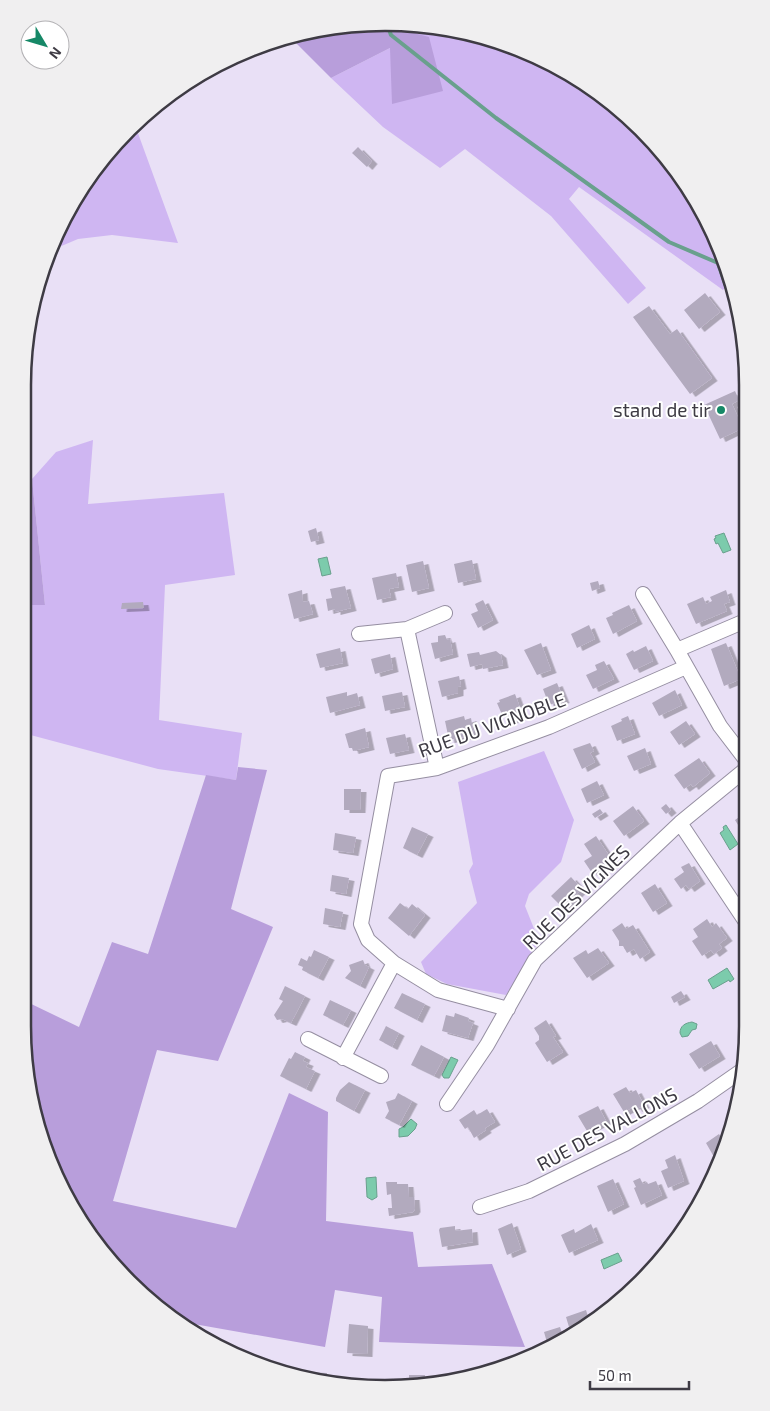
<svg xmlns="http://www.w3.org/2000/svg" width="770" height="1411" viewBox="0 0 770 1411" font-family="'Exo 2',sans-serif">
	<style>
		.green { fill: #cfb6f2 }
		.forest { fill: #b89edb }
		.water { fill: #7ccbac; stroke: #69a08d }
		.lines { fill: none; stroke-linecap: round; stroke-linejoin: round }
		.stream { stroke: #69a08d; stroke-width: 4 }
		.building { fill: #b2aabe; filter: url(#shadow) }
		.minor-casing { stroke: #958ea1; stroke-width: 16 }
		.minor { stroke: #fff; stroke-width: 14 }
		.poi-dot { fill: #168867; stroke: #fff; stroke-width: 2 }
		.labels { text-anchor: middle; stroke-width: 4; stroke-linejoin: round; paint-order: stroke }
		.poi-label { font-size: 19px; fill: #3e3b44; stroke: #fff; text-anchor: end }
		.street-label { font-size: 19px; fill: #3e3b44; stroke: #fff }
		.rim { fill: none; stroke: #3e3b44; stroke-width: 2.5 }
	</style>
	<defs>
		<filter id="shadow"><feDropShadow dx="5.5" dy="3" stdDeviation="0" flood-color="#0004"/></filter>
	</defs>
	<rect width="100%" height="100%" fill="#e9e0f6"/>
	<path class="green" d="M393,24L432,26L501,42L566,71L624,113L686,183L728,268L731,280L723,290L579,187L569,199L646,288L628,304L551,216L465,149L440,168L383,127L331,78L390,48L391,27Z
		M135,125L178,243L112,235L78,239L52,250L71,204L112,146Z
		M93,440L88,504L224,493L235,575L165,585L159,720L242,733L236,780L158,769L23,733V605H45L32,479L56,452Z
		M544,751L574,820L561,862L529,894L525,906L539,941L506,995L447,984L426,974L421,962L477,903L469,871L473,864L458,782Z"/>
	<path class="forest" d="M361,23L393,24L391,27L429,37L443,91L392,104L390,48L331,78L289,36Z
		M32,479L45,605H23V480Z
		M238,767L267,770L231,909L273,927L218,1061L157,1050L113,1201L236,1228L289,1093L328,1112L326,1221L413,1232L418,1267L492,1264L525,1347L379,1342L382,1297L335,1290L325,1347L177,1321L98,1247L42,1143L23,1026V1000L79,1027L112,942L148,954L206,775L236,780Z"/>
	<path class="water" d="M724,533L731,550L723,553L718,543L716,544L714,539L716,538L715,536Z
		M327,557L331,574L322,576L318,559Z
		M726,825L738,844L730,850L720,833L724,830L723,827Z
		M727,968L734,979L730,982L729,980L713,989L708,980Z
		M692,1022L697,1024L696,1029L692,1030L688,1036L682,1037L680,1033C680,1026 685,1023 692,1022Z
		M451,1057L458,1060L449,1078H444L442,1075Z
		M411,1119L417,1124L415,1129L408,1136L399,1137V1129L403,1127Z
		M376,1177L377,1197L372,1200L367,1197L366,1178Z
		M618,1253L622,1261L604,1269L601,1260Z"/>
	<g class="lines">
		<path class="stream" d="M387,24L391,35L496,118L669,242L718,263L744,338"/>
	</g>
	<path class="building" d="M358,147L372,161L367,167L352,153Z
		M705,293L720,312L699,329L684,310Z
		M649,306L670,334L677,329L712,378L690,394L633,317Z
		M735,391L739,400L732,404L738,417L742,415L743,419L740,421L743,428L720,439L704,405Z
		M316,528L319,540L311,542L308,531Z
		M472,560L476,579L458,583L454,564Z
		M423,561L429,588L412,592L406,565Z
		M396,573L399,587L389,589L391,597L377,600L372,578Z
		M598,581L600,588L592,591L590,583Z
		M345,586L351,608L335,612V609L328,611L326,599L332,598L330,589Z
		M302,590L303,602L309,601L313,614L294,619L288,594Z
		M726,590L730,602L724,604L727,611L696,624L687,604L703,597L706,604L712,601L710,597Z
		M483,600L493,620L478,628L471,614L478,611L475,604Z
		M143,602L144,608L121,609L122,603Z
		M629,605L637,621L613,634L606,618L613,615L612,613Z
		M589,625L595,639L577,648L571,634Z
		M445,635L447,640L450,639L453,654L435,659L431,643L438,642V636Z
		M541,643L551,670L537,675L524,650Z
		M726,643L741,679L724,686L711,649Z
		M646,646L653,661L634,670L626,654L633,650L634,652Z
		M340,648L343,663L320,668L316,654Z
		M496,651L501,655L503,665L483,669L482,664L470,667L467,654L479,652L480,655Z
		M390,654L393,669L375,674L371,659Z
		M604,661L614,679L593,689L586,675L597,670L595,665Z
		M459,676L461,686L458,687V693L442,697L438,681Z
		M557,683L564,700L549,705L543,689Z
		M675,690L682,705L659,716L652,703Z
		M347,692V696L357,693L360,705L330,713L326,697Z
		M402,692L405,707L385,711L382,696Z
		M515,694L523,716L508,722L506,716L503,717L497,703L500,702L499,700Z
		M464,716L465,720L471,718L474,735L449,740L445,721Z
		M628,716L635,734L617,741L611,726L622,721L621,719Z
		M686,721L695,734L679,745L670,732Z
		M365,728L369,747L353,751L352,748H349L345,734Z
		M405,734L409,750L390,754L386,738Z
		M590,743L594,751L590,753L595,762L582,769L573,749Z
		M645,748L651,764L634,771L627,756Z
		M699,758L710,773L693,787L691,784L684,789L674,775Z
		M597,781L604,795L587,803L581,789Z
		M344,789H361L360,810H344Z
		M666,804L671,810L666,814L661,808Z
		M633,806L644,821L624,836L613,821Z
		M600,809L603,813L595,818L592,814Z
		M745,813L746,814V838L735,820Z
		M412,827L428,834L417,855L403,848Z
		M335,833L356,837L353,853L333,850Z
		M596,836L612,860L592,873L584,861L592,856L584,844Z
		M689,863L700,881L689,889L686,885L681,889L674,879L684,872L681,867Z
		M332,875L349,878L346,894L330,891Z
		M571,877L582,889L563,908L551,896Z
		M655,884L667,903L653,912L641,893Z
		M400,903L408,909L412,904L425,915L409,936L388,918Z
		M325,908L343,912L340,927L323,924Z
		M707,919L712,927L716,923L727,938L719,944L722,948L714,954L711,950L702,956L692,941L698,937L693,929Z
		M622,923L626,929L633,925L650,952L640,959L634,949L627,953L623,946H619V941L612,930Z
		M598,948L609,963L587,978L573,958L586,950L588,954Z
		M314,950L329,957L318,978L302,970L303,967L298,965L301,958L307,961L309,956L311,957Z
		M363,960L365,965L369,967L360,986L345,978L351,971L349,965Z
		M285,986L305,996L291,1023L282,1019L277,1020L274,1015L283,1001L279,999Z
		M681,991L685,997L674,1003L671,997Z
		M402,993L425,1004L417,1020L394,1008Z
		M330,1000L351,1010L343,1025L323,1015Z
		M455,1013L469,1018L468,1021L473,1023L468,1038L442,1031L446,1015L454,1017Z
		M546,1020L556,1036L553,1037L563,1052L547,1062L535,1043L539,1040V1036L534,1028Z
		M386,1026L399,1033L392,1047L379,1040Z
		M711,1041L720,1056L699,1069L689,1054Z
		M421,1045L444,1057L434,1076L411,1065Z
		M295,1052L305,1057L303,1061L308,1063L306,1067L315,1071L306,1089L280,1076L289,1058L291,1059Z
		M349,1082L365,1090L354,1111L336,1101V1098L340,1090Z
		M626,1087L630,1093L636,1090L644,1105L637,1109L635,1106L624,1112L613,1094Z
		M398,1093L412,1101L399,1125L385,1118L389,1111L386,1102L395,1099Z
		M598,1106L606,1121L587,1131L578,1116Z
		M487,1109L495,1122L485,1128L486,1130L474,1138L468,1127L465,1129L459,1120L474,1110L477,1115Z
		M719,1134L725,1144L719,1159L716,1155L714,1157L706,1143Z
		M675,1155L684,1181L668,1188L661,1171L668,1168L665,1160Z
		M640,1178L643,1184L647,1182L648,1184L656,1181L662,1195L641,1205L634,1188L636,1187L633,1181Z
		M613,1179L624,1204L608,1212L597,1186Z
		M386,1182H397V1184H408L409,1197H414L415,1209L413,1212L389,1216L388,1208H392L391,1194L387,1195Z
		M512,1223L521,1249L507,1255L498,1229Z
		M591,1224L598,1240L569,1253L561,1235L574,1229L575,1233Z
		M455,1226V1231L472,1229L473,1242L442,1247L439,1230L440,1228Z
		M586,1310L589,1320L569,1327L566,1317Z
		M349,1324L368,1326L367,1354L347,1353Z
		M560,1327L563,1336L548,1346L544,1332Z
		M264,1363L281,1365L280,1371L264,1364Z
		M307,1372L327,1373V1380L306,1378Z
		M409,1375H425L424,1384L409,1388L398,1387V1383H409Z"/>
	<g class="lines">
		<defs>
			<path id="minor" d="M643,594L677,650L720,726L746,760
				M359,634L407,629
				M677,650L745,621
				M437,768L407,629L445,613
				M680,823L746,922
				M508,1009L438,990L394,963L368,940L361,924L388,776L437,768L549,727L686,667
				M308,1039L381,1076
				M343,1058L394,963
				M447,1104L487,1045L535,960L680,823L746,769
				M480,1207L529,1191L625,1144L698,1101L744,1069"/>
		</defs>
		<use href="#minor" class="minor-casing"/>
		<use href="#minor" class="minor"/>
	</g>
	<circle class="poi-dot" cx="721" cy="410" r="5"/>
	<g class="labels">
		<g class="poi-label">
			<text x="711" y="417">stand de tir</text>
		</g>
		<g class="street-label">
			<text transform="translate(492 725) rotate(-20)" y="7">RUE DU VIGNOBLE</text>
			<text transform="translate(576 897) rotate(-44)" y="7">RUE DES VIGNES</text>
			<text transform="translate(607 1129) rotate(-28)" y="7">RUE DES VALLONS</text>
		</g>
	</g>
	<path d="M0 0H770V1411H0ZM385 31H385A354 354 0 0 1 739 385V1026A354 354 0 0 1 385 1380H385A354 354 0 0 1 31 1026V385A354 354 0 0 1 385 31Z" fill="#f0eff0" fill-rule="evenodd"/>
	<path class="rim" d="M385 31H385A354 354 0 0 1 739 385V1026A354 354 0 0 1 385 1380H385A354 354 0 0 1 31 1026V385A354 354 0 0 1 385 31Z"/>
	<g transform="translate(45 45) rotate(128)"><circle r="24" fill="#ffffff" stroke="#b2b1b4"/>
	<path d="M0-4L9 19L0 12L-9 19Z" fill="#168867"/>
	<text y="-8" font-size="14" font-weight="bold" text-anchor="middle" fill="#3e3b44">N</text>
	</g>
	<path d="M590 1381v8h99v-8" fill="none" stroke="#3e3b44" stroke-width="2.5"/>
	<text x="598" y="1381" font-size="15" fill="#3e3b44" stroke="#ffffff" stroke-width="4" paint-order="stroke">50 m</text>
</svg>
